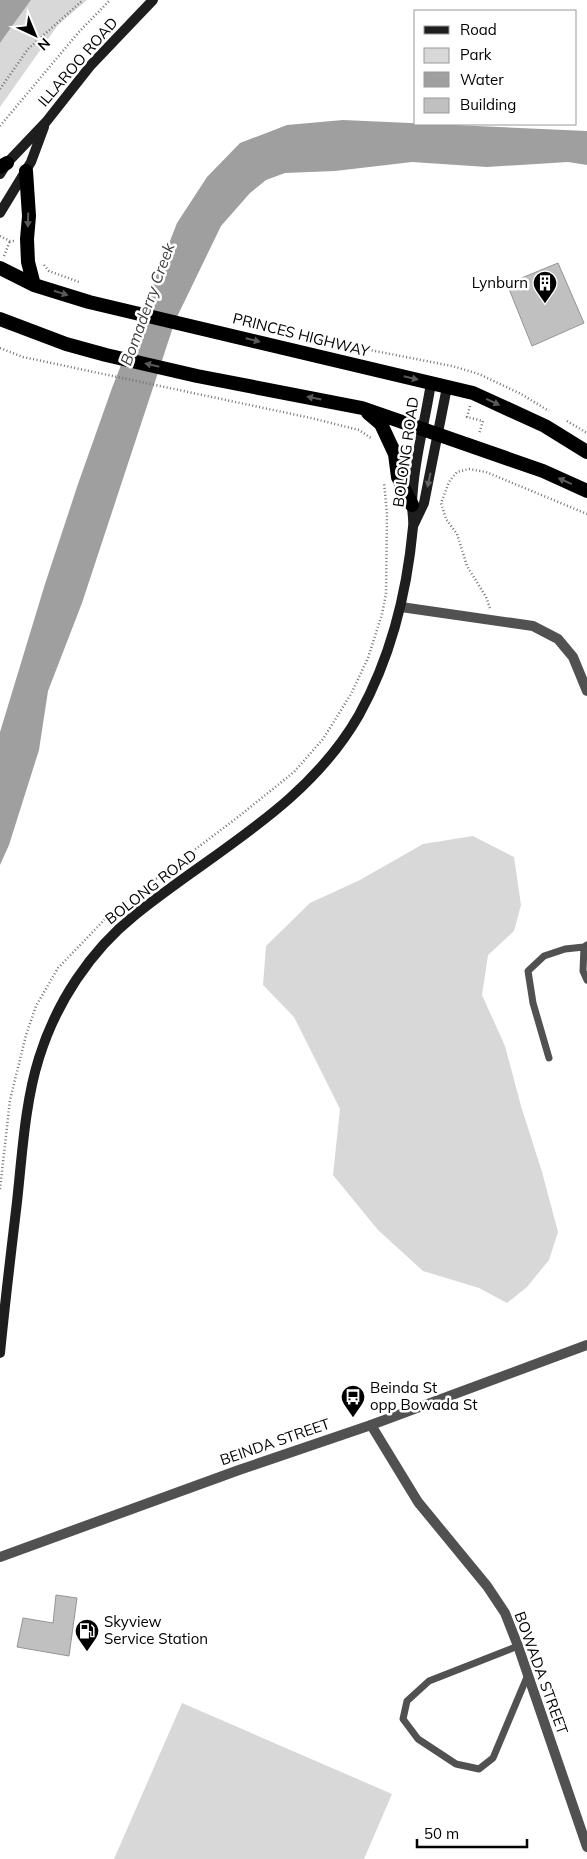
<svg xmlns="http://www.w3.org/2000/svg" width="587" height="1859" viewBox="0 0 587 1859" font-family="Mulish,sans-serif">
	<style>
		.green { fill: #d8d8d8 }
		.water { fill: #9f9f9f }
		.building { fill: #c0c0c0; stroke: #959595 }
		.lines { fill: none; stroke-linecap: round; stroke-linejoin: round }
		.path { stroke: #737373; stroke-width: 2.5; stroke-dasharray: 1 2.5; stroke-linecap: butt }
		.service { stroke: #515151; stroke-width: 7 }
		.minor { stroke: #515151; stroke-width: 10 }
		.tertiary { stroke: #515151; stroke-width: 10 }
		.secondary { stroke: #1e1e1e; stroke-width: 10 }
		.trunk { stroke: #000; stroke-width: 14 }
		.oneway { fill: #595959 }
		.oneway2 { fill: #626262 }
		.labels { text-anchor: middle; stroke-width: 5; stroke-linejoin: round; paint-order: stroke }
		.street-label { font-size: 15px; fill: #000; stroke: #fff }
		.poi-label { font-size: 15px; fill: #000; stroke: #fff; text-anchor: start }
		.water-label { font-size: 16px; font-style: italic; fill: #404040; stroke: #fff }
	</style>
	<rect width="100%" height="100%" fill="#fff"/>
	<path class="green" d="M31,0H87L58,25L0,107V43Z
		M473,836L514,857L521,905L514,931L488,955L482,995L505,1046L521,1106L542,1172L558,1232L549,1260L527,1287L507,1303L479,1288L423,1271L378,1230L333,1175L340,1109L294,1017L263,985L266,946L310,903L360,880L423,844Z
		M182,1703L392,1794L364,1859H114Z"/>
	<path class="water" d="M0,0H31L0,43Z
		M343,120L587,131V165L568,162L487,167L412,162L335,171L285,173L266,180L250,193L221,226L175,321L82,603L48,691L39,750L9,845L0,865V732L45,584L78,484L112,388L177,223L207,177L240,143L287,125Z"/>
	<path class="building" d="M558,263L584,323L532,346L507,284Z
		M56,1595L77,1598L69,1656L17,1647L23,1618L53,1623Z"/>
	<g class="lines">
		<path class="path" d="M0,89L28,49L83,0
			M0,126L78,33L110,0
			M0,236L10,241H15
			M4,256L10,241
			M44,265L49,271L79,282
			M303,337L452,366L479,374L521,394L549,411
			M0,348L23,357L311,418L359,430L371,438
			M470,406L467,417L483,421L479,434
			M567,421L587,433
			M490,608L486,597L467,566L457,534L446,519L441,503L449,482L457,472L469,469L486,472L587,514
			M0,1189L10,1100L26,1035L36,1006L58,968L111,913L238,817L294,772L323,739L351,694L368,658L382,614L386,594L387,514L384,482"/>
		<path class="service" d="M587,945L584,947L583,971L587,980
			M549,1058L533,1003L528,971L544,956L565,949L584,947
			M518,1646L429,1681L407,1701L403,1719L418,1739L456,1764L479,1769L493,1758L527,1677"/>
		<path class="minor" d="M401,607L533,626L558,639L573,657L587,691
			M371,1425L418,1502L487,1586L505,1613L518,1646L587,1847"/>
		<path class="tertiary" d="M0,1557L239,1470L371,1425L587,1345"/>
		<path class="secondary" d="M0,174L7,163L46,122L91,65L153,0
			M0,213L31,162L44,127
			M414,524L424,503L447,387
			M0,1353C5,1302 11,1252 17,1202C22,1156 25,1102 39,1058C56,1003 90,951 135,915C214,851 307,806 359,715C391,657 407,593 413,527C414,520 412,512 412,505C413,465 425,422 431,383"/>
		<path class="trunk" d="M0,167L7,163
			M26,171L29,216L27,239L28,262L34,285
			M0,268L34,285L89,302L473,393L545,426L587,452
			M0,319L66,344L106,355L197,376L362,408L543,471L587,491
			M368,413L381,424L395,454L398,477L412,505"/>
	</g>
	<defs><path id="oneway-solid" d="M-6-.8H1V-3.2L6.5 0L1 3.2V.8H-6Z" transform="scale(1.25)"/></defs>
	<g class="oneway">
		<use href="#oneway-solid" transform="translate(28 220) rotate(92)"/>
		<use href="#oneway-solid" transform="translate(61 293) rotate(17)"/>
		<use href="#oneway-solid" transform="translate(253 340) rotate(14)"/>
		<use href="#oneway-solid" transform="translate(152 365) rotate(-167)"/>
		<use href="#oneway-solid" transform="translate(411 378) rotate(13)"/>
		<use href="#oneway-solid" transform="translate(314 398) rotate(-169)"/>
		<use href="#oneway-solid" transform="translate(493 402) rotate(25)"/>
		<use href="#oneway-solid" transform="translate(565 481) rotate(-156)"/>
	</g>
	<use class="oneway2" href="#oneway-solid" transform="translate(429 480) rotate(102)"/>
	<defs>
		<symbol id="building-pin" viewBox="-11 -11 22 30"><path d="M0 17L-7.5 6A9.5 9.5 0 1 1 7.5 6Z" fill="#000" stroke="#fff"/><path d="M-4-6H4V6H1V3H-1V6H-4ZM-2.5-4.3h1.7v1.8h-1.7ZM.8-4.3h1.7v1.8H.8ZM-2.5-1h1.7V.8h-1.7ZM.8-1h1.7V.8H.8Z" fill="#fff"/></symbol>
		<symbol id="bus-pin" viewBox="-11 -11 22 30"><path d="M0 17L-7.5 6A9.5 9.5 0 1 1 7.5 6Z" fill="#000" stroke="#fff"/><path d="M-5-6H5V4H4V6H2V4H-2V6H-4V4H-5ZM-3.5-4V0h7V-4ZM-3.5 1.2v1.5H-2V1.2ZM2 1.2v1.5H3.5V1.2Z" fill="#fff"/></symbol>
		<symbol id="fuel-pin" viewBox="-11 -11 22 30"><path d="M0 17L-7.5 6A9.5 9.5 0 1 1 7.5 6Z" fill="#000" stroke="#fff"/><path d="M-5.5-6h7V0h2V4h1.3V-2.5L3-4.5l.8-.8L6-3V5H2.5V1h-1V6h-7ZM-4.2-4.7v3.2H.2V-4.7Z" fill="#fff"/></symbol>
	</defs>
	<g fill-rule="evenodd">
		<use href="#building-pin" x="531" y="269" width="28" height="38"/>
		<use href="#bus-pin" x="339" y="1383" width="28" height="38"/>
		<use href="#fuel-pin" x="73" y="1617" width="28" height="38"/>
	</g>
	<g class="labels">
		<g class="street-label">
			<text transform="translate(78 62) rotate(-49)" y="5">ILLAROO ROAD</text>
			<text transform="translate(301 335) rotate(14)" y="5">PRINCES HIGHWAY</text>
			<text transform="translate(406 452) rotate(-82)" y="5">BOLONG ROAD</text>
			<text transform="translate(151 887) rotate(-38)" y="5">BOLONG ROAD</text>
			<text transform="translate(275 1442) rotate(-19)" y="5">BEINDA STREET</text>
			<text transform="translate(541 1673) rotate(70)" y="5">BOWADA STREET</text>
		</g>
		<g class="poi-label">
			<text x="528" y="288" text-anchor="end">Lynburn</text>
			<text x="370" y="1393">Beinda St<tspan x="370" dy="17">opp Bowada St</tspan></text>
			<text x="104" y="1627">Skyview<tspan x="104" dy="17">Service Station</tspan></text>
		</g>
		<g class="water-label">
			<text transform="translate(147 304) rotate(-70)" y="6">Bomaderry Creek</text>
		</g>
	</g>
	<rect x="414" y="10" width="162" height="115" fill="#ffffff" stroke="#999999"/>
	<rect x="424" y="26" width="25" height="8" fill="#1e1e1e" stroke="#999999"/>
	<text x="460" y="35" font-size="15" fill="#000000">Road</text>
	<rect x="424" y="48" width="25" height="15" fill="#d8d8d8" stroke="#999999"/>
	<text x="460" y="60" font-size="15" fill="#000000">Park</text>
	<rect x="424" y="72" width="25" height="15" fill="#9f9f9f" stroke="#999999"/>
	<text x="460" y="85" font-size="15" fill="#000000">Water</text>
	<rect x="424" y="98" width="25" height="15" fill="#c0c0c0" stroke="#999999"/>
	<text x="460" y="110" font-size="15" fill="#000000">Building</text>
	<g transform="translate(35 35) rotate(136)" stroke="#ffffff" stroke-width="4" paint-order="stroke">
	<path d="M0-4L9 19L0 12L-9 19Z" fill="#000000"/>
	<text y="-8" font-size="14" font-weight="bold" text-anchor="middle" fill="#000000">N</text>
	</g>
	<path d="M417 1839v8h110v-8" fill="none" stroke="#000000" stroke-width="2.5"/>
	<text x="424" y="1839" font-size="15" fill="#000000" stroke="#ffffff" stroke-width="4" paint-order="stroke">50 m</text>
</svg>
